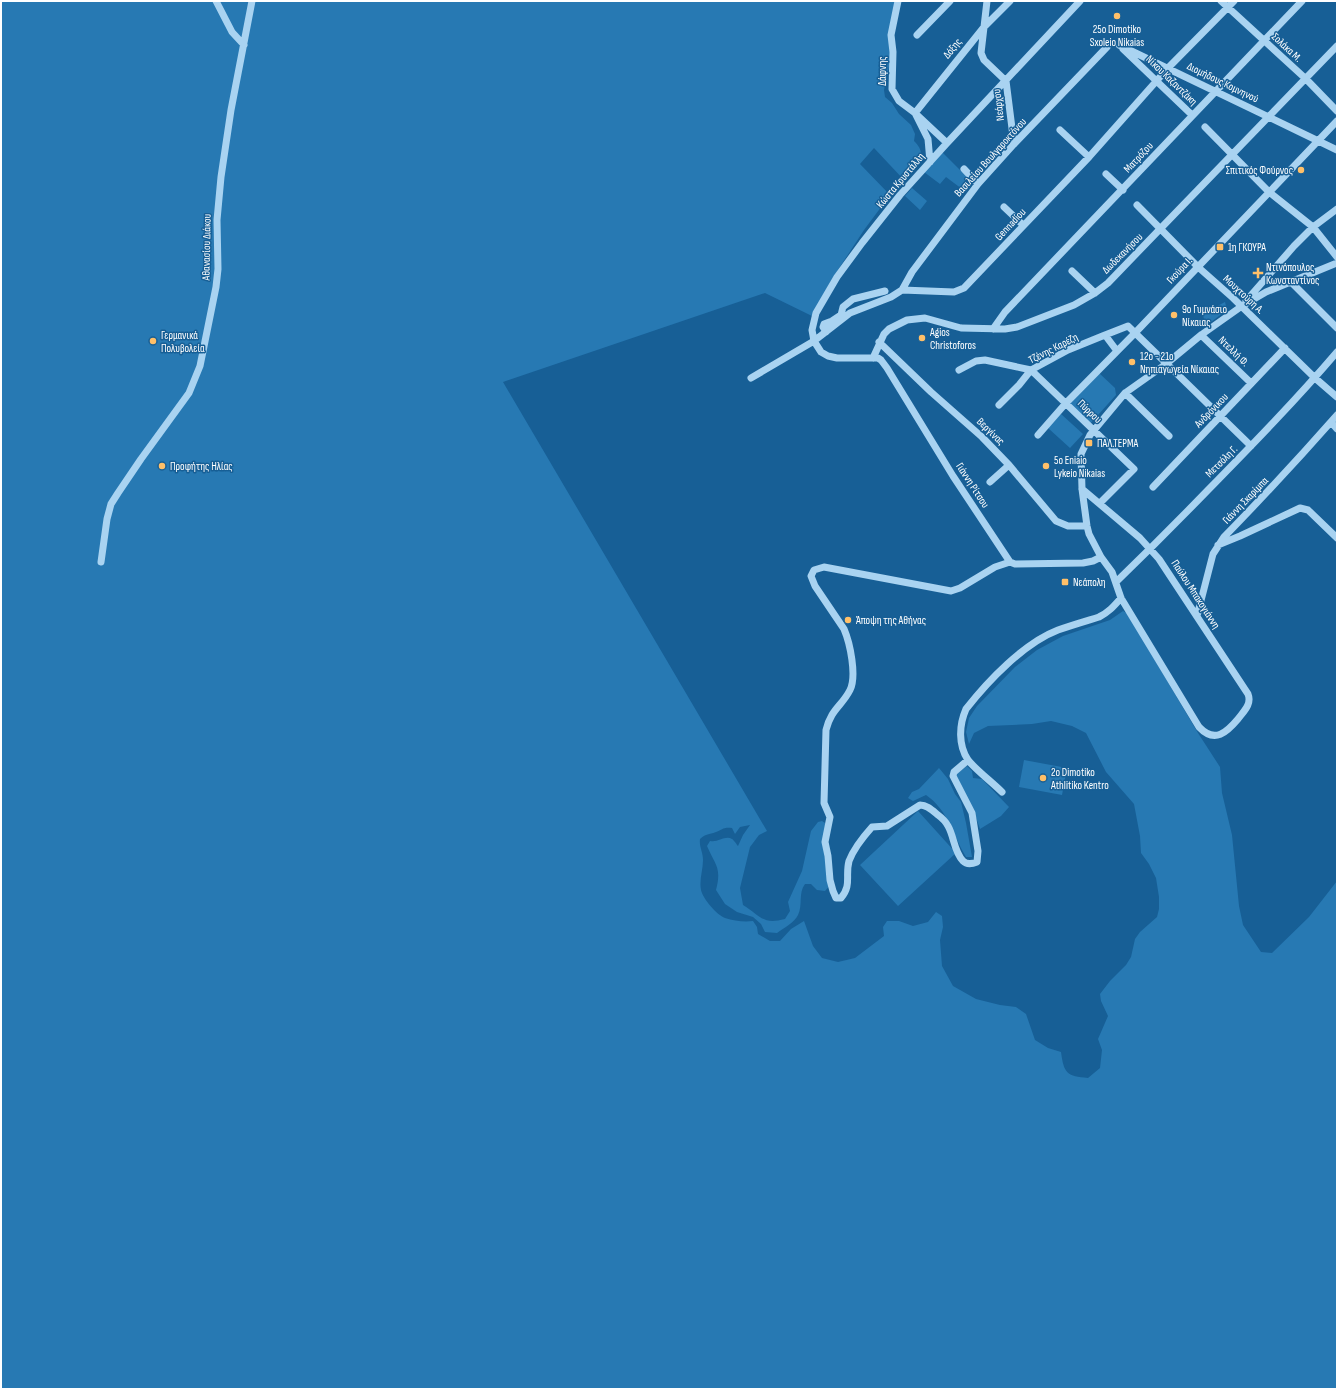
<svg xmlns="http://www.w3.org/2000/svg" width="1338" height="1390" viewBox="0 0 1338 1390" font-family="'Sofia Sans Condensed',sans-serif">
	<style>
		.green { fill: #2779b3 }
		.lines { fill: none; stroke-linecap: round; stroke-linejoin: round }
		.minor { stroke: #a9d3f1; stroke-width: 7 }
		.poi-dot { fill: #ffc069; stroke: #175f96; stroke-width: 1.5 }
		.labels { text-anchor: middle; stroke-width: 3; stroke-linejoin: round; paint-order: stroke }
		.poi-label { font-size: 11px; fill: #fff; stroke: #175f96; text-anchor: start }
		.street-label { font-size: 11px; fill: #fff; stroke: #175f96 }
	</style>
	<rect width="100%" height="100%" fill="#175f96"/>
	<path class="green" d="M1,1H897L892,52L884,90L885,97L892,103L899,114L911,125L915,134L914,141C930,156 915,168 904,180L874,148L860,164L890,195L864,230L832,279L812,316L765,293L503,382L767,831L759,835L750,847L740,888L743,905C761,916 762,925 785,919L790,911L788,902L802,871L811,831L818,822L822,821L825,823L831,884L825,891L817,890L811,884H805C798,893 803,905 798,915C795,922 784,928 777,933L765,932L761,924L753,917L737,912L725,904L716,890C722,867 715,865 707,846L710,841C718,843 725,835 732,839C734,840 737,845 738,846L743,835L750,825L740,827L735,834L732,828C722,827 723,830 716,832C708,835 707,833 700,839C699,847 703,852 703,860C703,870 699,880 701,890C703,899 717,915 725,918C734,921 744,922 753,921L757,927L758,934L770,941H780L791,929L804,921L813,946L822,958L838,962L855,958L884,936L883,927L887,921H899L913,926L928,922L936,912L942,916L943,927L940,940L942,966L953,986L976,999L1000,1005L1016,1007L1026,1014L1035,1040L1048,1048L1061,1052C1064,1074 1067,1076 1088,1078L1100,1068L1102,1050L1098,1039L1108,1016L1101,1001L1100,994L1110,981L1126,965L1131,957L1135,939L1140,932L1157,917L1159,909V897L1156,878L1149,864L1141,853L1140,836L1134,804L1106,772L1086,733L1072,726L1051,721L1032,724L988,726L974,733L969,744L966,732L969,718L977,706L1015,667L1037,650L1063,636L1110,620L1123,611L1127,613L1198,733L1220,767L1222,793L1232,835L1239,906L1243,925L1261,952L1272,953L1309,917L1337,881V1389H1Z
		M942,152L973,183L966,192L946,177L940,184L924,172Z
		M912,188L927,201L920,210L905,196Z
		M1225,302L1227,310L1207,325L1202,314Z
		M1099,373L1115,388L1116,395L1089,425L1069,404Z
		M1061,414L1083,434L1070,448L1048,428Z
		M1024,760L1067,768L1062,795L1019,787Z
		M967,766L972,771L973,778L982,779L1009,807L1001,816L980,829L973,809L955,775Z
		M939,768L948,779L955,794L961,802L966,823L972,857H966C953,835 948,810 926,795L913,801L908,798L912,792L919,789Z
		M918,811L956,853L898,906L860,865Z"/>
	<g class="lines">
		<path class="minor" d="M216,1L232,32L244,45
			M898,1L891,35L893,52L892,89L899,101L915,113L947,143
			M987,1L981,53L984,60L1006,81L1014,144
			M1080,1L947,143L900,195L862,243L837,277L816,313L812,330L814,341L821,352L828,356L837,358H878L881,360L887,368L953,476L1010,562L1015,564L1083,563L1093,561L1101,557
			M1221,1L1306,79L1337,111
			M917,35L950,1
			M1119,45L1337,150
			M1123,49L1192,115
			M1205,127L1269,192L1313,227L1337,257
			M1060,130L1089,157
			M930,162L928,139L915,113L984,27L1010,1
			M964,169L978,184
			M1106,174L1123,190
			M1137,205L1198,267L1233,298L1315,378L1337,397
			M1004,207L1023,225
			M1072,271L1095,293
			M1291,282L1337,328
			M902,290L912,272L978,184L1014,144L1107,47
			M1246,301L1294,246L1313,227L1337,209
			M993,329L1005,312L1302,1
			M826,332L823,327L824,324L832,321L841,315L843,307L853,299L885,291
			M1105,335L1128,326L1251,446
			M1201,335L1251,383
			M879,342L931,392L982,437L1009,465L1056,521L1068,526H1087
			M873,358L884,334L889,329L907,320L925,318L961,328L1005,329L1017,327L1074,305L1095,293L1108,283L1161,228L1337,46
			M959,370L976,361L985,360L1031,370L1134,469L1100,503
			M751,378L814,341L850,313L891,297L902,290L954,292L964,288L1089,157L1168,68L1234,1
			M1125,393L1169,436
			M999,405L1019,385L1031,370L1068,350L1105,335L1117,351
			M1331,422L1337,429
			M1038,435L1066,403L1135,333L1337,121
			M990,482L1009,465
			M1153,487L1285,348
			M1082,489L1140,538L1159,559L1248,694C1252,704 1244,711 1238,719C1227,732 1215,744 1199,727L1121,598L1112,572L1101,557L1089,534L1087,526L1082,489L1081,454L1090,435L1125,393L1166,364L1201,335L1242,306L1266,292L1337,263
			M1218,545L1240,536L1300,508L1308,510L1337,538
			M101,562L107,519L111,504L118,493L141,459L189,393L200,366L216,287L218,269L217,220L221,177L231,110L252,1
			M1116,582C1147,552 1178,521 1208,490C1252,445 1296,400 1337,352
			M1197,616L1213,554L1224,537C1263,497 1300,457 1337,415
			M968,760L954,772L953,776L972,813L978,851L977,862C972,864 967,865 963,861C954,852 954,836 948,826C946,822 942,818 938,815C932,810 927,805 920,805L887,826L872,827C863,837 854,848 849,861C845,876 852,885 841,898H836L833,891L830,880L828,856L825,842L830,817L824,803L826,730C831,709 842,706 850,690C857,676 850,643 844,629L815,586L811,576L814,570L824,567L951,591L960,588L995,567L1010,562
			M1002,792C993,783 975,769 968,760C958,745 959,725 966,709C988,681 1024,643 1058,630C1072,625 1086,621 1099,617C1109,612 1114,606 1121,598"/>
	</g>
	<g class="poi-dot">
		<circle cx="1117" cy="16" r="4"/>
		<circle cx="1301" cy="170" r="4"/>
		<rect x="1216" y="243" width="8" height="8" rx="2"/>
		<path d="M1256 267h4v4h4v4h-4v4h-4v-4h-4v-4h4z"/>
		<circle cx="1174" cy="315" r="4"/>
		<circle cx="922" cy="338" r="4"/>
		<circle cx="153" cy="341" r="4"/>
		<circle cx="1132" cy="362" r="4"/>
		<rect x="1085" y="439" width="8" height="8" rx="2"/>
		<circle cx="162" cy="466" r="4"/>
		<circle cx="1046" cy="466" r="4"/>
		<rect x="1061" y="578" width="8" height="8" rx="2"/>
		<circle cx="848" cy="620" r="4"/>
		<circle cx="1043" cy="778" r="4"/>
	</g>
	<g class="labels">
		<g class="poi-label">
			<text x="1117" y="33" text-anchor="middle">25ο Dimotiko<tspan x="1117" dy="13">Sxoleio Nikaias</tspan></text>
			<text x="1293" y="174" text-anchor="end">Σπιτικός Φούρνος</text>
			<text x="1228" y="251">1η ΓΚΟΥΡΑ</text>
			<text x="1266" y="271">Ντινόπουλος<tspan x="1266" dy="13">Κωνσταντίνος</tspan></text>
			<text x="1182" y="313">9ο Γυμνάσιο<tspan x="1182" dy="13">Νίκαιας</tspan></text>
			<text x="930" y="336">Agios<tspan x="930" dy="13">Christoforos</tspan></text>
			<text x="161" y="339">Γερμανικά<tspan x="161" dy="13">Πολυβολεία</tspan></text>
			<text x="1140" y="360">12ο - 21ο<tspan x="1140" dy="13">Νηπιαγωγεία Νίκαιας</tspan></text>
			<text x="1097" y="447">ΠΑΛ.ΤΕΡΜΑ</text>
			<text x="1054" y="464">5o Eniaio<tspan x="1054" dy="13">Lykeio Nikaias</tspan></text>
			<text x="170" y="470">Προφήτης Ηλίας</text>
			<text x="1073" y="586">Νεάπολη</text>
			<text x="856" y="624">Άποψη της Αθήνας</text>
			<text x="1051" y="776">2o Dimotiko<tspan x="1051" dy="13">Athlitiko Kentro</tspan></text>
		</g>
		<g class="street-label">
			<text transform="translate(1287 47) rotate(43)" y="4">Σολάκα Μ.</text>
			<text transform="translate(952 48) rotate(-51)" y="4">Δόξης</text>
			<text transform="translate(882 71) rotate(-90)" y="4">Δάφνης</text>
			<text transform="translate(1172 80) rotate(44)" y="4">Νίκου Καζαντζάκη</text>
			<text transform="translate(1223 82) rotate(26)" y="4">Διομήδους Κομνηνού</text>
			<text transform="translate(998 105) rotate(-97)" y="4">Νεάρχου</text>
			<text transform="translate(990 157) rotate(-48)" y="4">Βασιλείου Βουλγαροκτόνου</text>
			<text transform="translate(1138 157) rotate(-47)" y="4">Ματρόζου</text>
			<text transform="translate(900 180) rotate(-50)" y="4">Κώστα Κρυστάλλη</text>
			<text transform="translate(1010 224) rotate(-47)" y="4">Gennadiou</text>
			<text transform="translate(206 247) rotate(-89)" y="4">Αθανασίου Διάκου</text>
			<text transform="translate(1122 253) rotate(-45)" y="4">Δωδεκανήσου</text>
			<text transform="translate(1179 270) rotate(-47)" y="4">Γκούρα Ι.</text>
			<text transform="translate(1244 294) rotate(43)" y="4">Μουχτούρη Α.</text>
			<text transform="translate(1053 348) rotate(-27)" y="4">Τζένης Καρέζη</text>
			<text transform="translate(1234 351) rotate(44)" y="4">Ντελλή Φ.</text>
			<text transform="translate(1211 410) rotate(-46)" y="4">Ανδρόνικου</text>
			<text transform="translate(1090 411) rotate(44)" y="4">Πύρρου</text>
			<text transform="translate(991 431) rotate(44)" y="4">Βεργίνας</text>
			<text transform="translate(1221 461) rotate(-45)" y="4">Μετσόλη Γ.</text>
			<text transform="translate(973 485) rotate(57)" y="4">Γιάννη Ρίτσου</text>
			<text transform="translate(1245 500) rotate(-46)" y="4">Γιάννη Σκαρίμπα</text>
			<text transform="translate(1196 594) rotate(57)" y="4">Παύλου Μπακογιάννη</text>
		</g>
	</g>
	<rect width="1338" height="1390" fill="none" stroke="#ffffff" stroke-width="4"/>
</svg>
